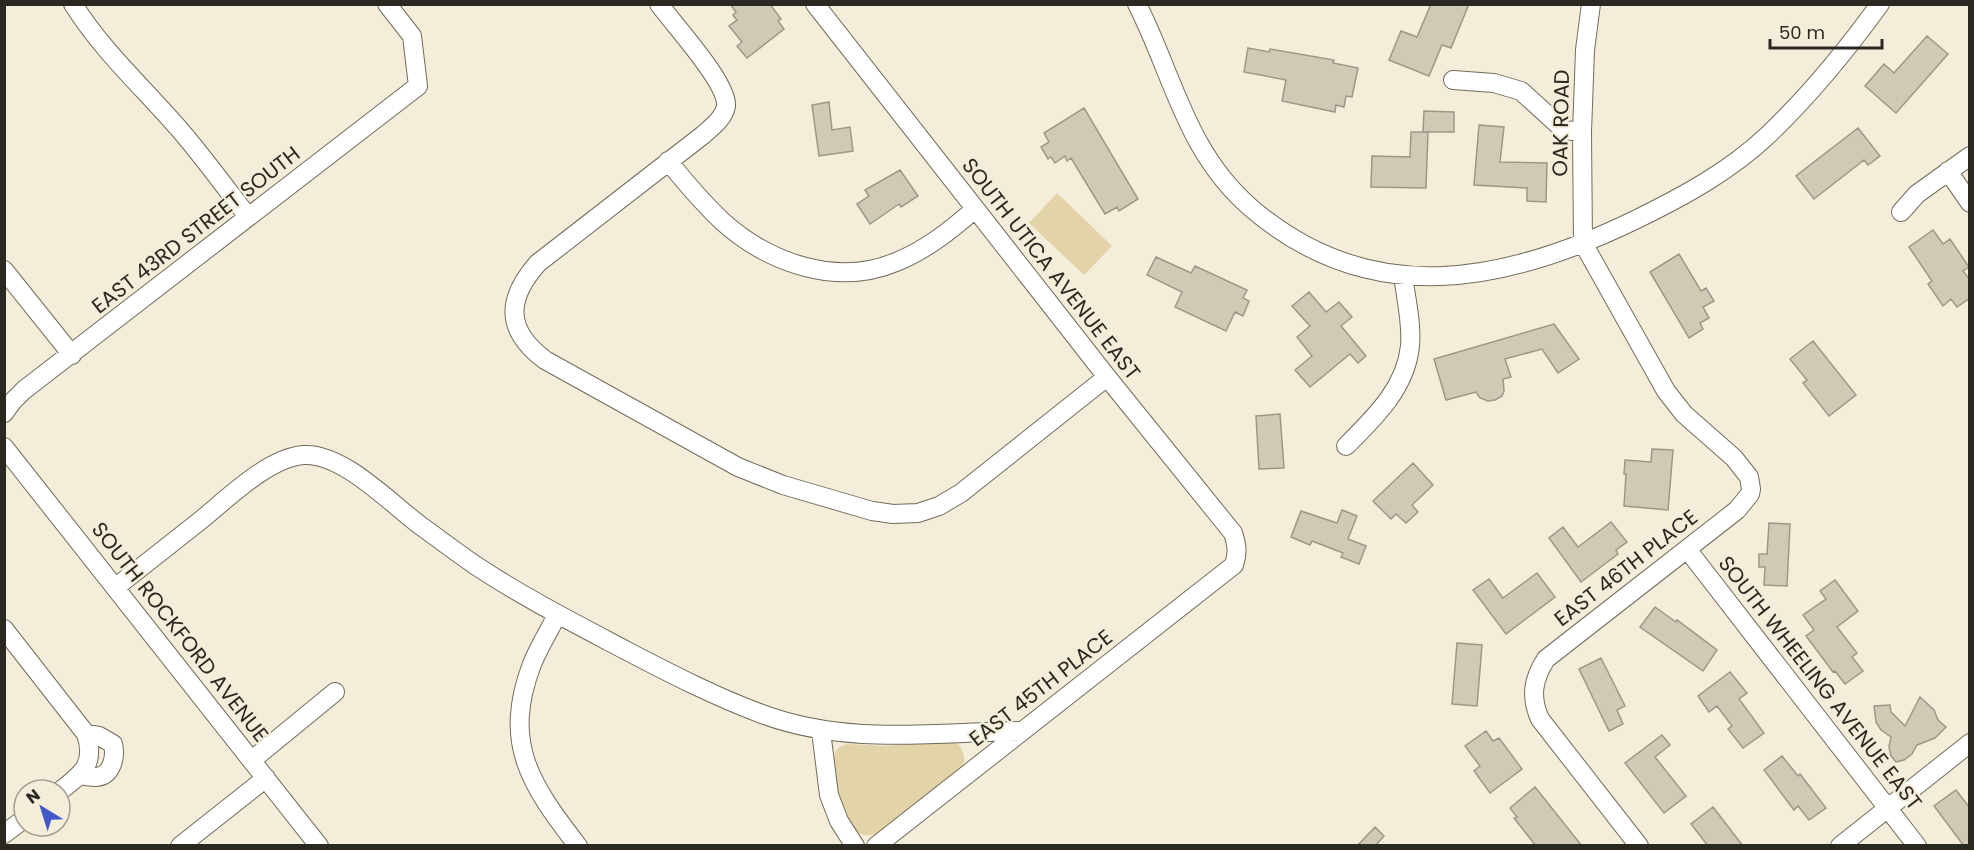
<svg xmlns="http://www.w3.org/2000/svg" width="1974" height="850" viewBox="0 0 1974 850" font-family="Poppins,sans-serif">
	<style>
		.green { fill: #e2d3a8 }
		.building { fill: #d0c9b6; stroke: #9e9786; stroke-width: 1.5 }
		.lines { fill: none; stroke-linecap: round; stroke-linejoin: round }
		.minor-casing { stroke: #726c5b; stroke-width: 20 }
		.minor { stroke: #fff; stroke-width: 18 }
		.labels { text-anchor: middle; stroke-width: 4.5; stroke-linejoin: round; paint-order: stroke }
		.street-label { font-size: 21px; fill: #2b2821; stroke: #f4edda }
	</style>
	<rect width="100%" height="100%" fill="#f4edda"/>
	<path class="green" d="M1057,193L1112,246L1084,275L1029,223Z
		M951,740C963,744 967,757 962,768L878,833C868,837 861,836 853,829C844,814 816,749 847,744L886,746Z"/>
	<path class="building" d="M730,4H770L781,19L778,21L784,29L747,58L737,46L742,42L729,26L737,20L733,15L736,12Z
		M1431,4H1469L1451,48L1442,45L1429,76L1389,60L1401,31L1417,37Z
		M1927,36L1948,54L1896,113L1865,86L1884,64L1894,73Z
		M1248,48L1269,52L1270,49L1334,60L1333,63L1358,68L1352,97L1346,96L1344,107L1336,105L1335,112L1282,101L1286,80L1244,72Z
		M829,102L832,130L850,127L853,151L819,156L812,105Z
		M1084,108L1138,199L1119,211L1117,207L1105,214L1071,158L1067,161L1065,156L1055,163L1051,157L1048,159L1041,147L1049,142L1044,133Z
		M1424,111L1454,112V132H1423Z
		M1479,125L1504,127L1500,162L1547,163L1546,202L1527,201V188L1474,185Z
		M1858,128L1880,156L1868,165L1864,160L1814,199L1796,176Z
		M1411,132H1428L1426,188L1371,187L1372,156L1410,157Z
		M900,170L918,196L901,207L899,204L870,224L857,204L869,196L865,190Z
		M1933,230L1943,244L1950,239L1969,267L1963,271L1970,280V298L1957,307L1951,299L1943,306L1928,284L1932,281L1909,247Z
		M1679,254L1701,291L1706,288L1714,301L1703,307L1709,318L1700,323L1703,329L1689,338L1650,272Z
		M1156,257L1191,273L1195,266L1247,290L1243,298L1249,301L1243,316L1235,312L1226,331L1175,307L1182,292L1147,275Z
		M1309,292L1326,312L1339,302L1352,317L1341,326L1366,356L1358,363L1350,354L1310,387L1295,370L1312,356L1297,337L1310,326L1292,306Z
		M1554,324L1579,359L1558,373L1542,349L1505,359L1511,377L1503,379L1504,391L1502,396L1495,400L1488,401L1480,398L1476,392L1446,400L1434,359Z
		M1813,341L1856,395L1829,416L1803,383L1807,380L1790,359Z
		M1280,414L1284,468L1259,469L1256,416Z
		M1652,449L1673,450L1668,510L1624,506L1626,474H1624L1625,460L1651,462Z
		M1413,463L1433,485L1412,505L1418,512L1406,523L1396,514L1391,519L1373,501Z
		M1342,510L1357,516L1348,539L1366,546L1359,564L1341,557L1343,553L1312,541L1310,545L1291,537L1301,511L1337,523Z
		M1611,522L1627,542L1616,550L1618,554L1581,582L1549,538L1563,527L1578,547Z
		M1769,523L1790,524L1787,586L1764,585L1765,567H1759V554H1767Z
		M1537,573L1555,597L1506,634L1473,590L1489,579L1503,598Z
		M1835,580L1858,611L1837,627L1857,653L1852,657L1863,671L1845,684L1835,671L1833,672L1806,636L1814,630L1803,615L1826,599L1820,591Z
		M1655,607L1676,622L1677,620L1717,650L1703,671L1640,627Z
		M1457,643L1482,645L1477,706L1452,704Z
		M1601,658L1625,706L1617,710L1623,724L1609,731L1579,669Z
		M1730,672L1747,693L1739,699L1764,733L1743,748L1728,729L1732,726L1717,706L1709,712L1698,696Z
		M1920,697L1934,710L1938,720L1946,727L1935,738L1917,745L1912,754L1904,760L1896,762L1891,756L1889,747L1891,737L1881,730L1876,722L1874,706L1890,705L1891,712L1905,726Z
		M1486,731L1493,741L1499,738L1522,769L1490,793L1474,771L1480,766L1465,746Z
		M1662,735L1670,745L1655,757L1686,796L1664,813L1625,763Z
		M1782,756L1798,776L1800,774L1826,808L1809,820L1798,806L1794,810L1764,770Z
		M1535,787L1582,846H1536L1514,818L1517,817L1510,808Z
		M1956,790L1970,808V846H1964L1934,806Z
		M1713,807L1743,846H1708L1691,824Z
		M1375,827L1384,836L1375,846H1357Z"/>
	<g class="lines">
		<defs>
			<path id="minor" d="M73,4C103,52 144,88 180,130C204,158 226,188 248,217
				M659,4C674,25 728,83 726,106C724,118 712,127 703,135L538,263C506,299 505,330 545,360L738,467L783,485L872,511L893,514L918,513L939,506L961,493L1107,377
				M815,4L1107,377L1233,533C1237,545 1238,553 1234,565L876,846
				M1137,4C1174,77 1186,152 1251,208C1371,311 1506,283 1637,219C1684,196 1730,171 1768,135C1810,95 1846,51 1880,4
				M1591,4L1585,50L1582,132L1583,243L1666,391L1684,414L1734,458L1749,477L1751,489L1750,494L1737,510L1546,659C1533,679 1530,697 1540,719L1639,846
				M1453,80L1494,83L1521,91L1564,130L1582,132
				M668,161C685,182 703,203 723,222C769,263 837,287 896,262C926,250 951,230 975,209
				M1948,171L1970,203
				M1901,212L1917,194L1970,156
				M4,270L72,355
				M4,413L12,402L24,390L418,86L412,36L387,4
				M1346,446C1374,418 1406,388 1410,346C1412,323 1406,298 1403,276
				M4,447L319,846
				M1687,549L1917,846
				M116,587C144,565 172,543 201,520C227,499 269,457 304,455C343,453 390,503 421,526C439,539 456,552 475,565C523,597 576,624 627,651C671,674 716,697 762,714C847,746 935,732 1022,731
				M557,615C549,631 539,647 532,664C502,743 530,784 578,846
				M4,629L86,734C96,764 82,774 60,791
				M821,731L829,795L839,821L855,846
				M252,760L335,692
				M80,775C85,776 91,777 96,777C112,776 116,757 113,744L99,736L86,734
				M4,834L24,819
				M180,846L266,778
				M1840,846L1970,743"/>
		</defs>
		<use href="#minor" class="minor-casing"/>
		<use href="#minor" class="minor"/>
	</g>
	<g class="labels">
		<g class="street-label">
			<text transform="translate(1561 123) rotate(-89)" y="7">OAK ROAD</text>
			<text transform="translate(196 230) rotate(-38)" y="7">EAST 43RD STREET SOUTH</text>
			<text transform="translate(1051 269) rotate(52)" y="7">SOUTH UTICA AVENUE EAST</text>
			<text transform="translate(1626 568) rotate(-38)" y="7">EAST 46TH PLACE</text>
			<text transform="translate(180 632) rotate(52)" y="7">SOUTH ROCKFORD AVENUE</text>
			<text transform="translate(1820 683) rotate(52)" y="7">SOUTH WHEELING AVENUE EAST</text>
			<text transform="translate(1041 688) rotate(-38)" y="7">EAST 45TH PLACE</text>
		</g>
	</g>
	<rect width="1974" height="850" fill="none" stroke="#2b2821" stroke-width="12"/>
	<g transform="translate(42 808) rotate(322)"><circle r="28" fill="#f4edda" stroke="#a49e90" stroke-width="1.5"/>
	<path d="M0-4.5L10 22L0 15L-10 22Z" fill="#4158cb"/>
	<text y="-9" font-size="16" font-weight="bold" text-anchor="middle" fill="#2b2821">N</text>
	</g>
	<path d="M1770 39v9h112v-9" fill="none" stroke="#2b2821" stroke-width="3"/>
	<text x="1779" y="39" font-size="18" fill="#2b2821" stroke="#f4edda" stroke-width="4.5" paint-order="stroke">50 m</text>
</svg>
